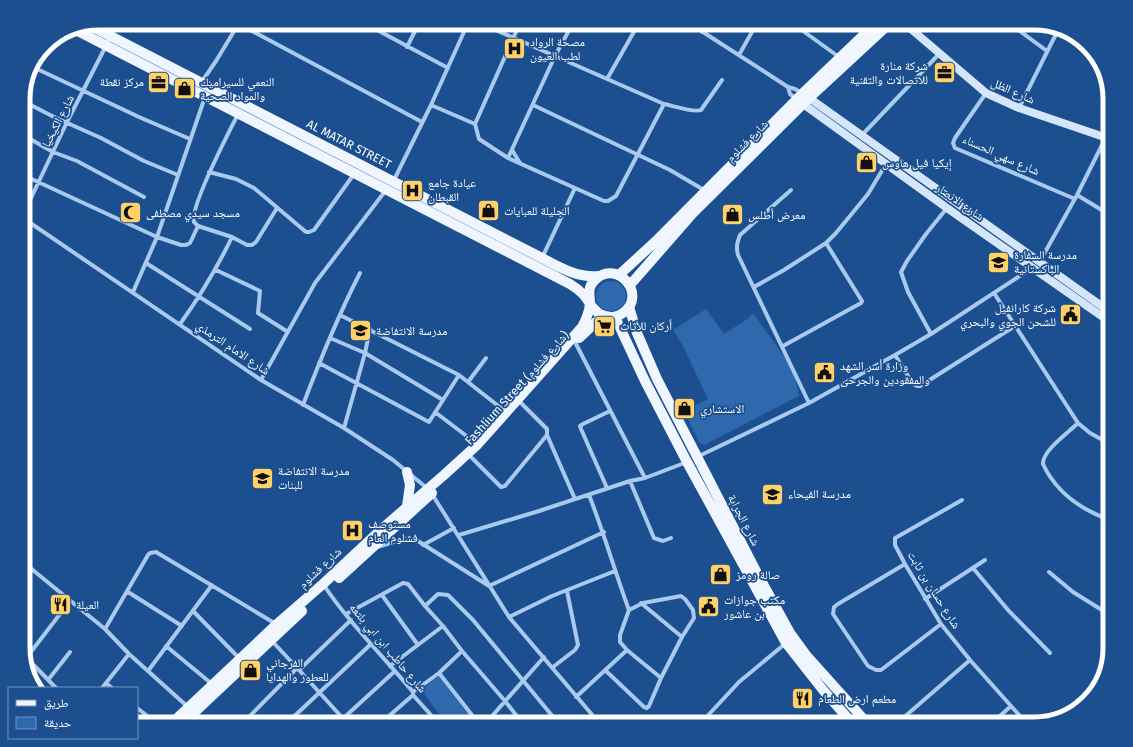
<svg xmlns="http://www.w3.org/2000/svg" width="1133" height="747" viewBox="0 0 1133 747" font-family="'Fira Sans','Noto Naskh Arabic',sans-serif">
	<style>
		.green { fill: #2e69ad }
		.lines { fill: none; stroke-linecap: round; stroke-linejoin: round }
		.street { stroke: #a9c9ee; stroke-width: 4 }
		.secondary { stroke: #d6e6fa; stroke-width: 8 }
		.primary { stroke: #f0f6ff; stroke-width: 10 }
		.labels { text-anchor: middle; stroke-width: 3.5; stroke-linejoin: round; paint-order: stroke }
		.poi-label { font-size: 12px; fill: #fff; stroke: #1b4f8f; text-anchor: start }
		.street-label { font-size: 12px; fill: #fff; stroke: #1b4f8f }
		.rim { fill: none; stroke: #fff; stroke-width: 5 }
	</style>
	<rect width="100%" height="100%" fill="#1b4f8f"/>
	<path class="green" d="M596 296a15 15 0 1 1 30 0a15 15 0 1 1-30 0Z
		M706,309L724,334L746,320L753,313L793,369L799,396L704,445L699,442L684,411L708,399L683,346L673,330Z
		M439,676L476,724H447L421,690Z"/>
	<g class="lines">
		<path class="street" d="M237,23L422,122
			M364,23L448,68
			M480,23L664,104C674,106 694,113 701,110L722,80
			M689,23L788,87L795,89L802,93
			M792,23L839,57
			M1009,23L1047,51
			M702,32L708,23
			M407,47L419,23
			M739,55L757,23
			M35,68L139,117L190,139
			M607,79L639,23
			M201,83L216,61L239,23
			M788,87L790,94L797,99
			M986,93L955,138L953,143L955,148L1075,199
			M23,101L54,117L101,138L144,161L178,175
			M431,105L475,124L479,139L508,158L604,201H608L616,196L664,104
			M533,105L670,170L704,190
			M1019,108L1058,30
			M238,114C230,130 189,208 194,222L198,226L232,237L247,245H252L256,242L277,208
			M475,124L520,23
			M23,135L53,152L77,161L144,197
			M862,135L939,54
			M512,150L520,163
			M508,158L555,56L573,23
			M209,172L236,179L254,188L306,232H309L314,230L354,174
			M23,175L157,237L181,245H186L190,243L198,226
			M393,182L431,105L468,23
			M791,190L740,235C737,243 736,247 738,255L809,403
			M1077,195L1110,215
			M23,215L67,122L111,36
			M23,218L261,380L344,428L393,460L428,489
			M542,258L575,188
			M146,263L250,329
			M1039,263L1077,195L1106,137
			M216,270L260,291L258,313L288,332
			M754,287L784,270L826,243L836,233L868,194L886,164
			M133,292L157,237L205,97
			M994,293L1078,423L1090,433L1110,444
			M340,315L459,375L506,412
			M180,324C201,295 216,270 232,237
			M931,334L908,292L901,272L907,261L926,234L947,208
			M330,338L365,353L443,400
			M575,342L645,478
			M783,346L861,303L862,301L826,243
			M895,355L913,384L917,386H920L1015,326
			M319,363L429,422L459,375
			M261,380L315,283L386,190
			M468,382L486,358
			M303,405C320,360 338,316 360,273
			M435,412L477,444
			M1078,423C1069,432 1042,451 1043,464C1056,492 1082,510 1110,520
			M344,428L365,353L370,329
			M547,435L575,499
			M697,457L809,403L895,355L931,334L1032,268
			M472,458L501,487L505,486L547,435V429L521,403
			M630,481L654,538L663,541L671,538
			M607,488L581,429L580,426L583,424L610,411
			M432,494L509,617L600,724
			M589,495C604,533 615,572 629,610
			M962,500L897,537L895,538V545L905,564L941,624L970,660L1011,706L1021,717L1030,724
			M459,535L539,511L630,481L645,478L687,462
			M423,545L454,528
			M377,547L404,539L408,538L418,541L489,586L604,532
			M23,562L105,629L129,654L188,707
			M905,564L838,604L834,607L833,614L868,666L876,670H881L941,624
			M973,568L1008,610L1050,653
			M1049,572L1073,592L1110,615
			M323,584C349,623 383,656 413,692V695L439,724
			M128,592L182,626
			M382,595L418,645
			M925,599L985,560
			M641,603L682,637
			M425,606L438,594L448,595L473,620L559,724
			M193,611L239,658
			M346,614L403,583L408,584L425,606L443,626L462,651L505,701L523,724
			M509,617L552,596L615,571
			M105,629L148,555L150,553L156,552L276,624
			M271,640L299,670L348,724
			M166,646L212,684
			M24,655L56,688
			M27,657L70,601
			M390,666L443,626
			M553,667L575,650L578,645L567,591
			M299,670L351,620
			M605,670L644,707L647,708L649,706L661,678L682,637L694,618L693,610L685,599L681,596L643,603L629,610L620,635V642L627,650L661,678
			M148,671L212,585
			M439,673L479,724
			M48,680L70,652
			M106,683L112,688
			M102,688L129,654
			M413,692L439,673L462,651
			M576,697L627,650
			M137,708L158,724
			M1069,715L1078,700
			M389,716L395,724
			M242,724L297,668
			M286,724L371,644
			M337,724L395,671
			M375,724L389,716L413,695
			M485,724L544,657
			M700,724L739,682L786,643
			M909,724L902,719L970,660
			M991,724L1011,706"/>
		<path class="secondary" d="M904,23L986,93L1019,108L1110,139
			M805,95L1110,312
			M799,101L947,208L1110,322"/>
		<path class="primary" d="M89,25L542,258C561,268 578,278 599,276
			M72,28L570,284C575,287 580,291 584,295C590,303 593,311 602,315C610,318 616,318 623,313C649,294 615,257 594,281C587,288 590,295 590,304C589,312 586,320 582,327L477,445L444,475L384,527L323,584L277,624L171,724
			M619,275L656,241L804,92L876,23
			M630,285L693,213L809,98L890,23
			M629,307L637,333L657,379L758,575L790,633L806,655L868,724
			M615,317L645,381L687,462L786,643L823,690L853,724
			M579,338L596,322L608,317
			M407,472L410,485L407,506
			M339,578L432,493
			M182,724L302,611"/>
	</g>
	<defs>
		<symbol id="hospital-square" viewBox="-11 -11 22 22"><rect x="-9" y="-9" width="18" height="18" rx="4" fill="#ffd166" stroke="#1b4f8f"/><path d="M-5-5h3v3.5h4V-5h3V5h-3V1.5h-4V5h-3Z" fill="#111"/></symbol>
		<symbol id="office-square" viewBox="-11 -11 22 22"><rect x="-9" y="-9" width="18" height="18" rx="4" fill="#ffd166" stroke="#1b4f8f"/><path d="M-6-3h4V-5.5h4V-3h4V5H-6ZM-1-4.5V-3h2v-1.5ZM-6 0V1H6V0Z" fill="#111"/></symbol>
		<symbol id="shop-square" viewBox="-11 -11 22 22"><rect x="-9" y="-9" width="18" height="18" rx="4" fill="#ffd166" stroke="#1b4f8f"/><path d="M-5-2.5h2.3a2.7 3.5 0 0 1 5.4 0H5L5.5 6h-11ZM-1.5-2.5h3a1.5 2.3 0 0 0-3 0Z" fill="#111"/></symbol>
		<symbol id="mosque-square" viewBox="-11 -11 22 22"><rect x="-9" y="-9" width="18" height="18" rx="4" fill="#ffd166" stroke="#1b4f8f"/><path d="M3.5-4.9A6 6 0 1 0 3.5 4.9A5 5 0 1 1 3.5-4.9Z" fill="#111"/></symbol>
		<symbol id="school-square" viewBox="-11 -11 22 22"><rect x="-9" y="-9" width="18" height="18" rx="4" fill="#ffd166" stroke="#1b4f8f"/><path d="M0-5L7-2L0 1L-7-2ZM-4 1L0 2.5L4 1V4Q0 6-4 4Z" fill="#111"/></symbol>
		<symbol id="civic-square" viewBox="-11 -11 22 22"><rect x="-9" y="-9" width="18" height="18" rx="4" fill="#ffd166" stroke="#1b4f8f"/><path d="M-.6-6.5H3V-4.5H.6V-3L4-1V1h2V6H-6V1h2V-1L-.6-3ZM-1.2 2.5V6h2.4V2.5Z" fill="#111"/></symbol>
		<symbol id="supermarket-square" viewBox="-11 -11 22 22"><rect x="-9" y="-9" width="18" height="18" rx="4" fill="#ffd166" stroke="#1b4f8f"/><path d="M-6-5.5h2.5l.6 2H6L4.5 2H-2.5L-4.4-4H-6ZM-1.5 3.2a1.3 1.3 0 1 0 .1 0ZM3 3.2a1.3 1.3 0 1 0 .1 0Z" fill="#111"/></symbol>
		<symbol id="restaurant-square" viewBox="-11 -11 22 22"><rect x="-9" y="-9" width="18" height="18" rx="4" fill="#ffd166" stroke="#1b4f8f"/><path d="M-5-6h1v4h1v-4h1v4h1v-4h1v5L-1.5 .5V6h-2V.5L-5-1ZM5-6V6H3V1.5H1.5Q1.5-4 5-6Z" fill="#111"/></symbol>
	</defs>
	<g fill-rule="evenodd">
		<use href="#hospital-square" x="502" y="36" width="25" height="25"/>
		<use href="#office-square" x="932" y="60" width="25" height="25"/>
		<use href="#office-square" x="146" y="70" width="25" height="25"/>
		<use href="#shop-square" x="172" y="76" width="25" height="25"/>
		<use href="#shop-square" x="854" y="150" width="25" height="25"/>
		<use href="#hospital-square" x="400" y="178" width="25" height="25"/>
		<use href="#shop-square" x="476" y="198" width="25" height="25"/>
		<use href="#mosque-square" x="118" y="200" width="25" height="25"/>
		<use href="#shop-square" x="720" y="202" width="25" height="25"/>
		<use href="#school-square" x="986" y="250" width="25" height="25"/>
		<use href="#civic-square" x="1058" y="302" width="25" height="25"/>
		<use href="#supermarket-square" x="592" y="314" width="25" height="25"/>
		<use href="#school-square" x="348" y="318" width="25" height="25"/>
		<use href="#civic-square" x="812" y="360" width="25" height="25"/>
		<use href="#shop-square" x="672" y="396" width="25" height="25"/>
		<use href="#school-square" x="250" y="466" width="25" height="25"/>
		<use href="#school-square" x="760" y="482" width="25" height="25"/>
		<use href="#hospital-square" x="340" y="518" width="25" height="25"/>
		<use href="#shop-square" x="708" y="562" width="25" height="25"/>
		<use href="#restaurant-square" x="48" y="592" width="25" height="25"/>
		<use href="#civic-square" x="696" y="594" width="25" height="25"/>
		<use href="#shop-square" x="238" y="658" width="25" height="25"/>
		<use href="#restaurant-square" x="790" y="686" width="25" height="25"/>
	</g>
	<g class="labels">
		<g class="poi-label">
			<text x="530" y="46">مصحة الرواد<tspan x="530" dy="14">لطب العيون</tspan></text>
			<text x="928" y="70" text-anchor="end">شركة منارة<tspan x="928" dy="14">للاتصالات والتقنية</tspan></text>
			<text x="144" y="86" text-anchor="end">مركز نقطة</text>
			<text x="200" y="86">النعمي للسيراميك<tspan x="200" dy="14">والمواد الصحية</tspan></text>
			<text x="882" y="167">إيكيا فيل هاوس</text>
			<text x="428" y="187">عيادة جامع<tspan x="428" dy="14">القبطان</tspan></text>
			<text x="504" y="215">الجليلة للعبايات</text>
			<text x="146" y="217">مسجد سيدي مصطفى</text>
			<text x="748" y="219">معرض أطلس</text>
			<text x="1014" y="259">مدرسة السفارة<tspan x="1014" dy="14">الباكستانية</tspan></text>
			<text x="1056" y="312" text-anchor="end">شركة كارانفيل<tspan x="1056" dy="14">للشحن الجوي والبحري</tspan></text>
			<text x="620" y="330">أركان للأثاث</text>
			<text x="376" y="335">مدرسة الانتفاضة</text>
			<text x="840" y="370">وزارة أسر الشهد<tspan x="840" dy="14">والمفقودين والجرحى</tspan></text>
			<text x="700" y="413">الاستشاري</text>
			<text x="278" y="475">مدرسة الانتفاضة<tspan x="278" dy="14">للبنات</tspan></text>
			<text x="788" y="498">مدرسة الفيحاء</text>
			<text x="368" y="528">مستوصف<tspan x="368" dy="14">فشلوم العام</tspan></text>
			<text x="736" y="579">صالة رومز</text>
			<text x="724" y="604">مكتب جوازات<tspan x="724" dy="14">بن عاشور</tspan></text>
			<text x="76" y="609">العيلة</text>
			<text x="266" y="667">الفرجاني<tspan x="266" dy="14">للعطور والهدايا</tspan></text>
			<text x="818" y="703">مطعم ارض الطعام</text>
		</g>
		<g class="street-label">
			<text transform="translate(1013 91) rotate(24)" y="4">شارع الظل</text>
			<text transform="translate(58 121) rotate(-63)" y="4">شارع الكيخيا</text>
			<text transform="translate(747 141) rotate(-45)" y="4">شارع فشلوم</text>
			<text transform="translate(349 144) rotate(27)" y="4">AL MATAR STREET</text>
			<text transform="translate(1001 155) rotate(24)" y="4">شارع سهي الحسناء</text>
			<text transform="translate(960 202) rotate(35)" y="4">شارع الانصار</text>
			<text transform="translate(233 348) rotate(34)" y="4">شارع الامام الترمذي</text>
			<text transform="translate(517 388) rotate(-48)" y="4">Fashlium Street (شارع فشلوم)</text>
			<text transform="translate(744 520) rotate(63)" y="4">شارع الجرابة</text>
			<text transform="translate(320 568) rotate(-43)" y="4">شارع فشلوم</text>
			<text transform="translate(934 590) rotate(58)" y="4">شارع حسان بن ثابت</text>
			<text transform="translate(388 648) rotate(50)" y="4">شارع حاطب ابن ابي بلتعه</text>
		</g>
	</g>
	<path d="M0 0H1133V747H0ZM99 30H1034A69 69 0 0 1 1103 99V648A69 69 0 0 1 1034 717H99A69 69 0 0 1 30 648V99A69 69 0 0 1 99 30Z" fill="#1b4f8f" fill-rule="evenodd"/>
	<path class="rim" d="M99 30H1034A69 69 0 0 1 1103 99V648A69 69 0 0 1 1034 717H99A69 69 0 0 1 30 648V99A69 69 0 0 1 99 30Z"/>
	<rect x="8" y="687" width="130" height="52" fill="#1b4f8f" stroke="#7695bc"/>
	<rect x="16" y="700" width="20" height="6" fill="#f0f6ff" stroke="#7695bc"/>
	<text x="44" y="707" font-size="12" fill="#ffffff">طريق</text>
	<rect x="16" y="717" width="20" height="12" fill="#2e69ad" stroke="#7695bc"/>
	<text x="44" y="727" font-size="12" fill="#ffffff">حديقة</text>
</svg>
